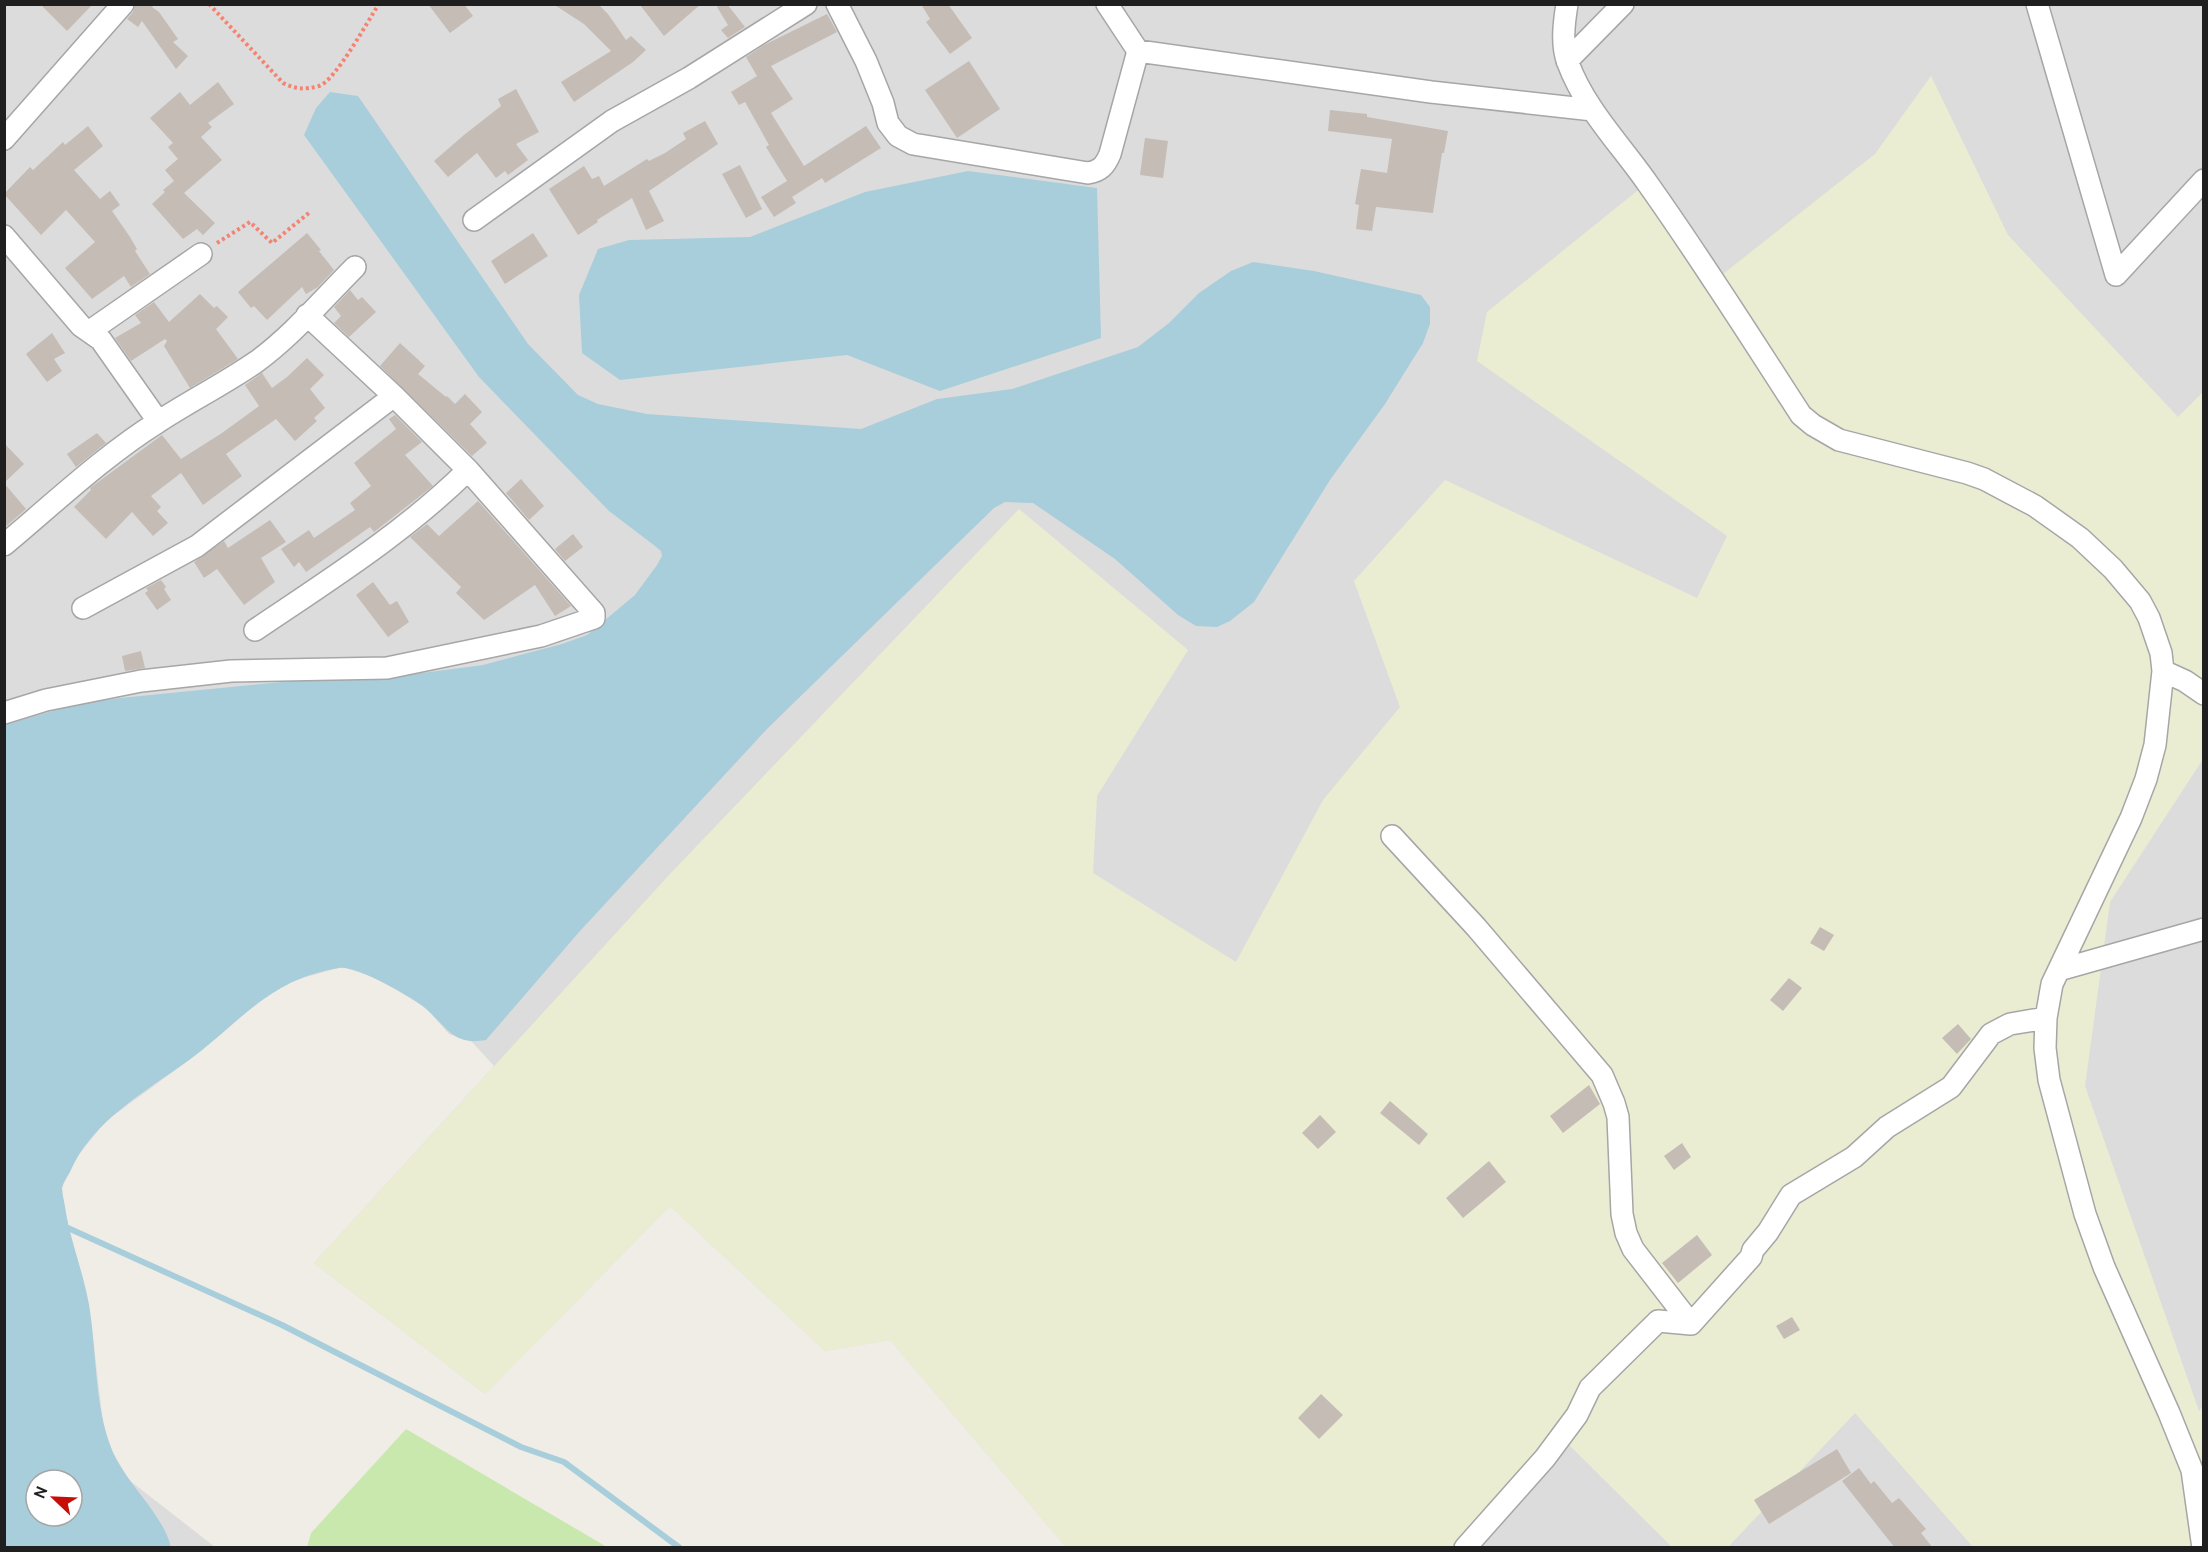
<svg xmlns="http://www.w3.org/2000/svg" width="2208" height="1552" viewBox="0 0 2208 1552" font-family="Cabin,sans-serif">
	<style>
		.residential { fill: #dddcdc; fill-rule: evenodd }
		.farmland { fill: #ebedd2 }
		.grass { fill: #c9e8ae }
		.water { fill: #a8cedb; fill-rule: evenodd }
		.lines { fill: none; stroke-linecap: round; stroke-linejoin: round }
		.stream { stroke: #a8cedb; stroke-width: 6 }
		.building { fill: #c4bcb5 }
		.minor-casing { stroke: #a6a6a6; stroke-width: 24 }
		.path { stroke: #f48372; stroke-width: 4; stroke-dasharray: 3 3; stroke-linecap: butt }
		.minor { stroke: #fff; stroke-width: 21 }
	</style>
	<rect width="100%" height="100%" fill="#f0ede6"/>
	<path class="residential" d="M5,5H2203V1547H1066L890,1340L825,1351L670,1206L485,1394L314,1263L494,1066L472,1042L449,1034L425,1007L374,977L342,967L292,981L254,1005L196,1055L106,1121L75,1159L62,1188L68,1228L89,1304L103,1423L112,1451L129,1480L215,1547L5,1548ZM36,1480H72V1516H36Z"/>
	<path class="farmland" d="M1931,76L2008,235L2178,417L2203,392V759L2110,902L2085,1086L2199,1411L2203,1406V1547H1973L1855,1413L1728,1547H1672L1554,1430L1457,1547H1066L890,1340L825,1351L670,1206L485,1394L314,1263L670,874L1019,509L1188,650L1097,796L1093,873L1236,962L1323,800L1400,707L1354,581L1445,480L1697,598L1727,536L1477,361L1487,312L1642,187L1704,289L1875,154Z"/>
	<path class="grass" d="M406,1429L607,1547H307L311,1533Z"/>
	<path class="water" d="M330,92L358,96L528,344L578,395L598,404L647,414L861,429L937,399L1012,389L1138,347L1169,323L1199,293L1231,271L1253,262L1314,271L1421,295L1430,307V324L1423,343L1385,404L1330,480L1254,602L1230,621L1217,627L1196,626L1178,615L1115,559L1033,503L1005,502L994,508L768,728L580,931L486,1040C453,1046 447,1027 425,1008C412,997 356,965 339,968C269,979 241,1022 189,1060C145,1092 92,1121 70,1172C67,1177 63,1183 62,1188C62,1194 64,1201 65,1207C70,1240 83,1271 89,1305C97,1352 94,1405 112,1450C126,1484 162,1512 171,1547L5,1548V725L73,705L120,698L292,681L368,679L422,673L483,665L562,644L587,635L635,595L657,565L662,556L661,551L655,546L609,511L479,377L304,135L316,108ZM36,1480H72V1516H36Z
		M968,171L1097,188L1101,338L940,391L847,355L620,380L582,353L579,295L598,249L629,240L750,237L865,192Z"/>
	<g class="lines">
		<path class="stream" d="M68,1228L282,1325L521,1447L564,1462L680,1548"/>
	</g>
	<path class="building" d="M40,4H93L67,31Z
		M135,4H155L152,7L159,12L178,39L173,42L188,56L176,69L142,21L138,27L127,19L133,12Z
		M428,4H464L473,16L450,33Z
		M553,4H598L608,14L626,40L631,36L646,50L633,62L574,102L561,82L611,51L584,24Z
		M701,4L664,36L640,5H668Z
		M721,4H727L745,27L728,38L721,30L728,25L717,7Z
		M921,4H948L972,38L950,54L926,22L930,19Z
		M827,14L837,32L771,66L793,99L771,113L804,166L866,126L881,148L825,183L822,178L792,197L796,203L774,217L761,197L787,181L766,147L769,145L745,102L739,105L731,92L757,76L746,57L764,45Z
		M969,61L1000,109L957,138L925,90Z
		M218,82L234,104L208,123L212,127L201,137L222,160L184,193L215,223L203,235L197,229L183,239L152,204L165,192L163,190L174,181L165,170L178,159L168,147L173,143L150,118L180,92L190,105Z
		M516,89L539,132L516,144L528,160L508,175L505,171L496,178L477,153L448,177L434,161L464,135L501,106L498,99Z
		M1330,110L1367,114V117L1448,131L1444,153H1442L1433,213L1376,207L1372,231L1356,229L1359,205L1355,204L1361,169L1387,173L1392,139L1328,131Z
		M705,121L718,144L649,191L664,221L646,230L632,198L597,220L598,222L578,235L549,189L584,166L592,179L599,176L604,186L647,159L649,161L665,153L686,139L683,133Z
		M88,126L103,146L74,170L100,199L110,191L120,205L112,211L130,237L137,249L135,251L150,274L131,287L124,276L92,299L65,268L95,242L66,210L41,235L4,194L30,167L33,170L63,142L65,145Z
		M1145,138L1168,141L1163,178L1140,175Z
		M740,165L762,209L746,218L722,174Z
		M307,233L321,250L319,251L334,270L318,287L306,294L302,287L267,320L254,306L251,308L238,292Z
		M533,233L548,256L505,284L491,261Z
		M350,290L358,300L362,297L376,312L349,337L334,323L341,316L334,307Z
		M200,294L214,308L217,306L228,317L216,329L238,359L190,388L164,346L167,341L165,339L131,361L115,338L141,323L135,315L154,302L169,322Z
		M52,333L65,353L54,359L62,371L47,382L26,354Z
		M400,343L425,366L418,374L446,397L447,396L455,404L465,394L482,412L470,424L487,443L472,456L380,366Z
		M307,358L324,375L310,389L325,408L314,418L317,421L295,441L276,419L226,454L242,476L203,505L181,473L151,496L161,507L157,511L168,523L153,536L132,512L106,539L74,507L91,490L90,488L162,435L181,459L222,433L259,406L245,385L262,373L272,388L287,377Z
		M395,415L422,442L405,455L433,486L374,532L370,527L306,572L299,562L294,567L281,549L309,530L314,538L355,510L350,503L371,486L354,463L396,429L389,419Z
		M97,433L106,443L76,467L67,454Z
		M4,443L24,464L4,483Z
		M521,479L544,506L529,520L506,493Z
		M4,483L26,509L4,528Z
		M478,501L571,606L555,616L535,585L484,620L456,593L461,587L410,537L427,524L439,536Z
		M270,520L286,542L261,558L275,582L244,605L217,569L204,578L194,562L224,541L228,548Z
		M573,534L583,547L565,561L555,549Z
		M161,580L166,587L164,589L171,600L157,610L145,593L148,591L146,588Z
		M373,582L390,605L397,601L409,622L388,637L356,595Z
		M141,651L145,668L125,671L122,656Z
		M1820,927L1834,935L1824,951L1810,943Z
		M1789,978L1802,988L1783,1011L1770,1000Z
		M1958,1024L1971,1039L1957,1054L1942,1038Z
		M1589,1085L1600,1104L1563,1133L1550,1116Z
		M1390,1101L1428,1134L1419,1145L1380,1113Z
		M1320,1115L1336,1132L1318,1149L1302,1133Z
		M1682,1143L1691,1157L1674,1170L1664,1156Z
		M1489,1161L1506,1182L1463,1218L1446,1198Z
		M1697,1235L1712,1255L1678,1283L1662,1263Z
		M1792,1317L1800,1330L1784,1339L1776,1326Z
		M1321,1394L1343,1415L1319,1439L1298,1418Z
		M1837,1449L1851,1473L1769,1524L1754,1500Z
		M1859,1468L1871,1484L1874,1481L1892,1503L1899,1498L1926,1529L1921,1533L1933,1548H1895L1842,1481Z"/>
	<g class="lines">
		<defs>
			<path id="minor" d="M837,4L866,61L883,103L888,123L898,136L913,144L1088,173C1100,171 1105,166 1110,154L1138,51
				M1107,4L1138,51L1431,92L1593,110
				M1567,4C1564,23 1561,45 1568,63C1585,109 1621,145 1648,184C1702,260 1751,338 1801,415L1813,425L1839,440L1967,473L1984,479L2035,506L2080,538L2113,569L2140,601L2149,618L2161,653L2163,671L2155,745L2146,779L2131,818L2052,984L2046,1018L2045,1048L2049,1080L2085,1214L2104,1267L2169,1413L2192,1470L2203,1548
				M2037,4L2116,275
				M1567,61L1623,4
				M4,139L123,4
				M474,220L612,121L689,78L806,4
				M4,236L81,326L101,340L158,421
				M2116,275L2204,180
				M90,331L201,254
				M4,545C53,504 105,455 158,422C190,401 224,384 256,362C292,336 323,299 355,267
				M83,608L197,546L394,396
				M255,630C329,580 404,533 468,470
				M2163,671L2185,681L2204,694
				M4,713L46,700L141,681L231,671L387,668L541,636L594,618V613L468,470L394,396L307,315
				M1392,836L1476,927L1602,1075L1614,1103L1618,1117L1622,1214L1626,1233L1633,1249L1691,1324
				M2059,970L2204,929
				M1465,1548L1545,1458L1577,1415L1590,1388L1658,1321L1691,1324L1751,1257L1753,1250L1768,1232L1791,1195L1854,1157L1887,1127L1951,1087L1991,1034L2010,1024L2046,1018"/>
		</defs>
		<use href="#minor" class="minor-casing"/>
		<path class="path" d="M209,4L283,83C295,89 305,90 319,86C336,80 367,22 379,4
			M217,243L250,222L272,243L310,212"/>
		<use href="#minor" class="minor"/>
	</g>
	<rect width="2208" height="1552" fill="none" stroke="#1f1f1f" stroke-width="12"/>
	<g transform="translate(54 1498) rotate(293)"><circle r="28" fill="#ffffff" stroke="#a5a5a5" stroke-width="1.5"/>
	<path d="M0-4.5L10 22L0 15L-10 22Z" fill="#c70d08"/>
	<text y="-9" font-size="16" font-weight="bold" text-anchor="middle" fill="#1f1f1f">N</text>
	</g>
</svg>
